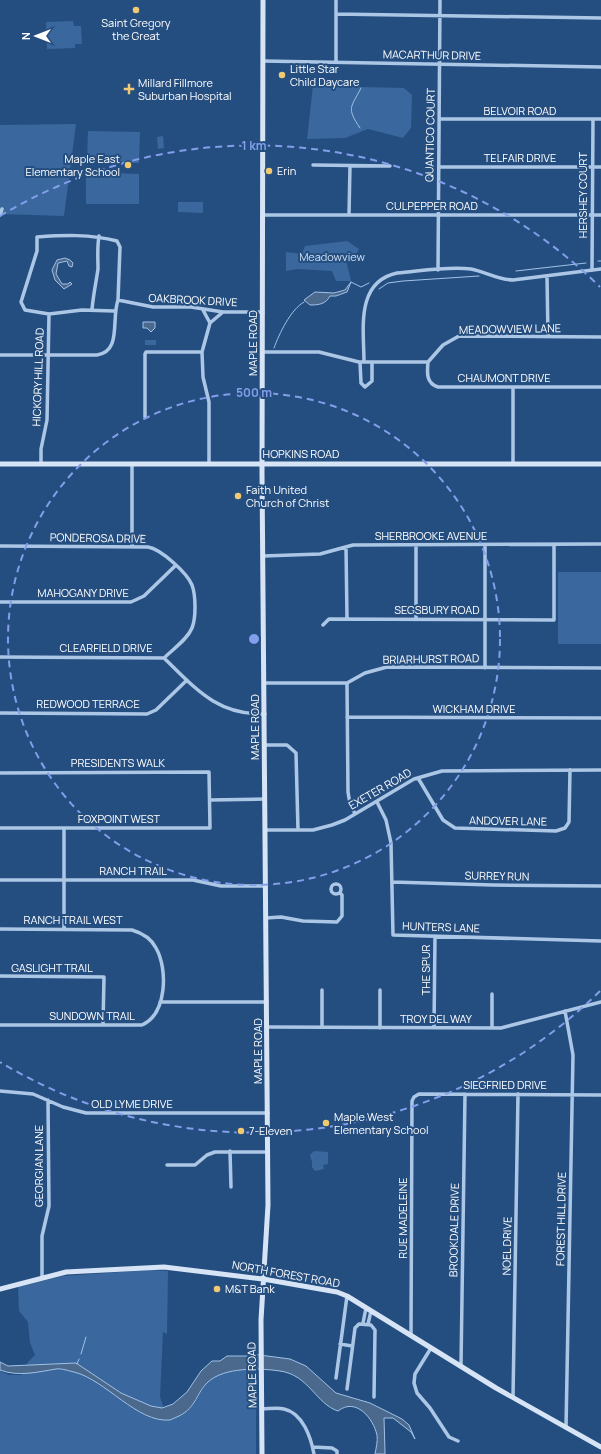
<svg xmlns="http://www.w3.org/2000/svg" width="601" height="1454" viewBox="0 0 601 1454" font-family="Manrope,sans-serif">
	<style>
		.green { fill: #3a679d }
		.water { fill: #4b698d; stroke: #a1c2e7 }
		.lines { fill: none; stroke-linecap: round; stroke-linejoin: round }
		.stream { stroke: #a1c2e7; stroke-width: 1 }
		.street { stroke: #acc7e6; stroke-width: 3.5 }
		.secondary { stroke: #d6e4f6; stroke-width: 5 }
		.ring { fill: none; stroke: #839eea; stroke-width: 2; stroke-dasharray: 7 5 }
		.poi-dot { fill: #efca71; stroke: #254e80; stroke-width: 1.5 }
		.labels { text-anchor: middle; stroke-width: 4; stroke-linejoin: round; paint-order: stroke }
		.poi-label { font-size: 11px; fill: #fff; stroke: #254e80; text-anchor: start }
		.street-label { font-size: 11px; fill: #fff; stroke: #254e80 }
		.park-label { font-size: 11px; fill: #cfe1f5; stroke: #254e80 }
		.centre { fill: #839eea; stroke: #254e80; stroke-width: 2 }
		.ring-label { font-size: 12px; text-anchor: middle; font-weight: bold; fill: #839eea; stroke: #254e80; stroke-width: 4; stroke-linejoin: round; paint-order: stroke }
	</style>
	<rect width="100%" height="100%" fill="#254e80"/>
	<path class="green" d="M73,21L74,26H81L82,44H75V48L47,49L46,22Z
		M313,86L404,88L412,95L411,128L403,138L368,129L345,138L307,139Z
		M76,124L64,216L0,214V125Z
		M88,131L140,132L139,163L87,162Z
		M163,136L164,148L158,149L157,137Z
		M86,172L139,174V204H86Z
		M178,202H203V213L178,212Z
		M347,241L359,249L356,255L346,260L351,281H336L332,271L297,269L286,271V252L302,254L305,246Z
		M145,340H156V345H145Z
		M558,572H601V644H558Z
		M314,1151L328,1152V1164L323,1165L324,1169L315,1171L312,1167V1162L310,1155Z
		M150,1270L168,1271L167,1334L163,1332L160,1397L167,1418C172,1416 182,1415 187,1411C196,1404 200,1392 206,1383C215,1373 243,1367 256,1370V1454H0V1371L9,1375H22L28,1362L35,1355L30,1343L28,1322L19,1311L18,1287L63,1276Z"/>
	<path class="water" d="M65,258L70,260L73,263L72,267L69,266L67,261L58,263L56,274L62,284H68L70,282L72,284L64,289L55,280L52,270L57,260Z
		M351,282L347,292L336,296H330C326,304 319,305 310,305L304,300L315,292L334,293L345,290Z
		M143,322H155V328L151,332L147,328H143Z
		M252,1354L290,1359L306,1366L336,1393L370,1403L402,1419L409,1425L415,1439L411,1432L393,1418H384L385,1452V1454H375C376,1448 378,1441 377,1435C373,1418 356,1397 338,1411C316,1404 309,1375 280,1371C260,1368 224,1367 208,1382C196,1393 197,1407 179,1416C176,1417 173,1419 170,1420C137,1423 106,1380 74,1372C69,1371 61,1368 56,1369C38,1372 18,1377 0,1370V1362L8,1366L76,1363L121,1393L151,1406L162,1408L173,1404L187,1392L201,1371L212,1361H220L227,1356H251Z"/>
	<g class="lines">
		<path class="stream" d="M360,128C346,107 351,108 361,88
			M598,261H601
			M516,271L586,263
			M351,282L361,287L369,283
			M379,289L388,283L403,281L479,276
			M274,348C279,334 291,309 304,302
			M81,1354L86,1337
			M77,1364L79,1359"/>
		<path class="street" d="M336,14L601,18
			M263,61L601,67
			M336,62V0
			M439,119H601
			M313,165L390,166
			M439,167H601
			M0,215L2,209
			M263,215H601
			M349,215L350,166
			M438,270L440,0
			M592,270L593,119
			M547,276L548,337
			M92,310C93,296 96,283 98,269C98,258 97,247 99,236
			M203,310L210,323
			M114,311L82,310L49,314L25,310L21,302L37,251V237C64,235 90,234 117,241L120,247L118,300
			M263,352H319L359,362H428
			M0,355H97C122,351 111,320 118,300L153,307H191L223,312H263
			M360,362L361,383L365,387L372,381V363
			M364,362C364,330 355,282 397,273C421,271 448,266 471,269C486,272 498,280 513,280L601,269
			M428,362C427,373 426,383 438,387H601
			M428,362L443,345L459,336L601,337
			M145,417V354L146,352H202
			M41,464V449L47,420L49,314
			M209,464V402L203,377L202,352L210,323L223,312
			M513,464V387
			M485,545V668
			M0,546L148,547C161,549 187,573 192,585C196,596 196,618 192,628C187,640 173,649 164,658
			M132,547V464
			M346,547L347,619
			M263,556L320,554L353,545L601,544
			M0,602H131L144,596L175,566
			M416,619V545
			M323,625L329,619L554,620V545
			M0,657L164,658C196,689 217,715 265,714
			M265,683H347L365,673L387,667L601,668
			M347,683L348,792L350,804L355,814
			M0,713L147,714L156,710L187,680
			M347,717L601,718
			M265,745H287L296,753L298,830
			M0,773L209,772L210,828H0
			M418,778L443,820L455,828L556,831L565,828L569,822L570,770
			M210,800L265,799
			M377,802L386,820L391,843L393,935L601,941
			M266,830H313L332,825L345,820L414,779L442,771L601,770
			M0,880H193L221,886H266
			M392,882L493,885L601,886
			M331 889a5 5 0 1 1 10 0a5 5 0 1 1-10 0Z
			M266,918L281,917L303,921L337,922L342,916V895L340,893
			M0,929L132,930C142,933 151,938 156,948C168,969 167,1014 142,1025H0
			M64,929V828
			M0,976L104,977L103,1025
			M380,990V1028
			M160,1002H267
			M565,1011L573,1055L566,1428
			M268,1027L501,1028L601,1002
			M322,1027V990
			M434,1028L435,936
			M492,1028V994
			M0,1091L33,1094L63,1107L86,1113H268
			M230,1151L231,1187
			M167,1165H195L207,1155L215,1152H268
			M42,1278V1236L49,1206L48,1100
			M363,1323L366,1308
			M368,1324L371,1311
			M411,1336L412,1101L414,1097L419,1094L601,1095
			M340,1344L352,1346
			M431,1348L415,1374L414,1383L417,1393L430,1408L449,1437L458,1441
			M461,1366L465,1094
			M336,1378L347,1296
			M347,1389L355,1328L359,1324L371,1325L375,1330L374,1397
			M513,1398L518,1094
			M262,1409C269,1409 277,1407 284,1409C303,1413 311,1438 314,1454
			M313,1447L332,1448L337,1451V1454"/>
		<path class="secondary" d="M0,464H601
			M0,1289L66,1272L164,1267L263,1279L337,1292L347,1296L496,1388L601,1447
			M262,1454L261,1320L268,1205L262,473L263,0"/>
	</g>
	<g class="ring">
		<circle cx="254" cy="639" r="246"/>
		<path d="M600 991A493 493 0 0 1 0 1062M0 216A493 493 0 0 1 600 287"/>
	</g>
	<g class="poi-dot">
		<circle cx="136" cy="10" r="4"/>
		<circle cx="282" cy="75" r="4"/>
		<path d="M127 83h4v4h4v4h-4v4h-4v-4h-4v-4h4z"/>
		<circle cx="128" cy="165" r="4"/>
		<circle cx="269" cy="171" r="4"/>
		<circle cx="238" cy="496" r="4"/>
		<circle cx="326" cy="1123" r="4"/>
		<circle cx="241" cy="1131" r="4"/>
		<circle cx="217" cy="1289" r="4"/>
	</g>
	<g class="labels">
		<g class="poi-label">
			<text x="136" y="27" text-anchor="middle">Saint Gregory<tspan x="136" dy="13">the Great</tspan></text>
			<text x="290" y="73">Little Star<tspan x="290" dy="13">Child Daycare</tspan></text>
			<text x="138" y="87">Millard Fillmore<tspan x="138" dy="13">Suburban Hospital</tspan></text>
			<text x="120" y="163" text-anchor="end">Maple East<tspan x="120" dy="13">Elementary School</tspan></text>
			<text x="277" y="175">Erin</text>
			<text x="246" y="494">Faith United<tspan x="246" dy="13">Church of Christ</tspan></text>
			<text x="334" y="1121">Maple West<tspan x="334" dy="13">Elementary School</tspan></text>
			<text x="249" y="1135">7-Eleven</text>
			<text x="225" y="1293">M&amp;T Bank</text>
		</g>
		<g class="street-label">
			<text transform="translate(432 55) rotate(1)" y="4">MACARTHUR DRIVE</text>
			<text x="520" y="115">BELVOIR ROAD</text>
			<text transform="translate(430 135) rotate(-89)" y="4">QUANTICO COURT</text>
			<text x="520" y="162">TELFAIR DRIVE</text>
			<text transform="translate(583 195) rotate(-90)" y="4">HERSHEY COURT</text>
			<text x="432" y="210">CULPEPPER ROAD</text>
			<text transform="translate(193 300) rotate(3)" y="4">OAKBROOK DRIVE</text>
			<text transform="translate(510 329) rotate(-1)" y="4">MEADOWVIEW LANE</text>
			<text transform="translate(253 343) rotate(-90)" y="4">MAPLE ROAD</text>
			<text transform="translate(38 377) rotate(-88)" y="4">HICKORY HILL ROAD</text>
			<text x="504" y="382">CHAUMONT DRIVE</text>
			<text x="301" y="458">HOPKINS ROAD</text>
			<text x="431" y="540">SHERBROOKE AVENUE</text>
			<text transform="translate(98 538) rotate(1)" y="4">PONDEROSA DRIVE</text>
			<text x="83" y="597">MAHOGANY DRIVE</text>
			<text x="437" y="614">SEGSBURY ROAD</text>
			<text x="106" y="652">CLEARFIELD DRIVE</text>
			<text transform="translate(431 659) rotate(-1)" y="4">BRIARHURST ROAD</text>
			<text x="88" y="708">REDWOOD TERRACE</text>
			<text x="474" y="713">WICKHAM DRIVE</text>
			<text transform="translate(255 727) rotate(-90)" y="4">MAPLE ROAD</text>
			<text x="118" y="767">PRESIDENTS WALK</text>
			<text transform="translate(380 789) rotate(-30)" y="4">EXETER ROAD</text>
			<text x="119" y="823">FOXPOINT WEST</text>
			<text transform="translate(508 821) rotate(1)" y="4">ANDOVER LANE</text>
			<text x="133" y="875">RANCH TRAIL</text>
			<text transform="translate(497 876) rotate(1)" y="4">SURREY RUN</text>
			<text x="73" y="924">RANCH TRAIL WEST</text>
			<text transform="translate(441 927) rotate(2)" y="4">HUNTERS LANE</text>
			<text x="52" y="972">GASLIGHT TRAIL</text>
			<text transform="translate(426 970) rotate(-90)" y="4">THE SPUR</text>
			<text x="92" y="1020">SUNDOWN TRAIL</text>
			<text x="436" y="1023">TROY DEL WAY</text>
			<text transform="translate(258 1051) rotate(-90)" y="4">MAPLE ROAD</text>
			<text x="505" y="1089">SIEGFRIED DRIVE</text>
			<text x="132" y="1108">OLD LYME DRIVE</text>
			<text transform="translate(39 1166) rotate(-90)" y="4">GEORGIAN LANE</text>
			<text transform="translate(403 1218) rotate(-90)" y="4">RUE MADELEINE</text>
			<text transform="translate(561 1219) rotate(-89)" y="4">FOREST HILL DRIVE</text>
			<text transform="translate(454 1230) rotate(-89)" y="4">BROOKDALE DRIVE</text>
			<text transform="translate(507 1246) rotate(-89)" y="4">NOEL DRIVE</text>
			<text transform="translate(286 1274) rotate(10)" y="4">NORTH FOREST ROAD</text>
			<text transform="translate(252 1375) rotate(-91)" y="4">MAPLE ROAD</text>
		</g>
		<g class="park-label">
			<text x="332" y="261">Meadowview</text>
		</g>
	</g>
	<circle cx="254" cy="639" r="6" class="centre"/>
	<g class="ring-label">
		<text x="254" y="150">1 km</text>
		<text x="254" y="397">500 m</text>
	</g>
	<g transform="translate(36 36) rotate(270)" stroke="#254e80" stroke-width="3" paint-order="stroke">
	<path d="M0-3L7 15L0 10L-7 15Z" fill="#ffffff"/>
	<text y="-6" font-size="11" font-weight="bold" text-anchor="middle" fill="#ffffff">N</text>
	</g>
</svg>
